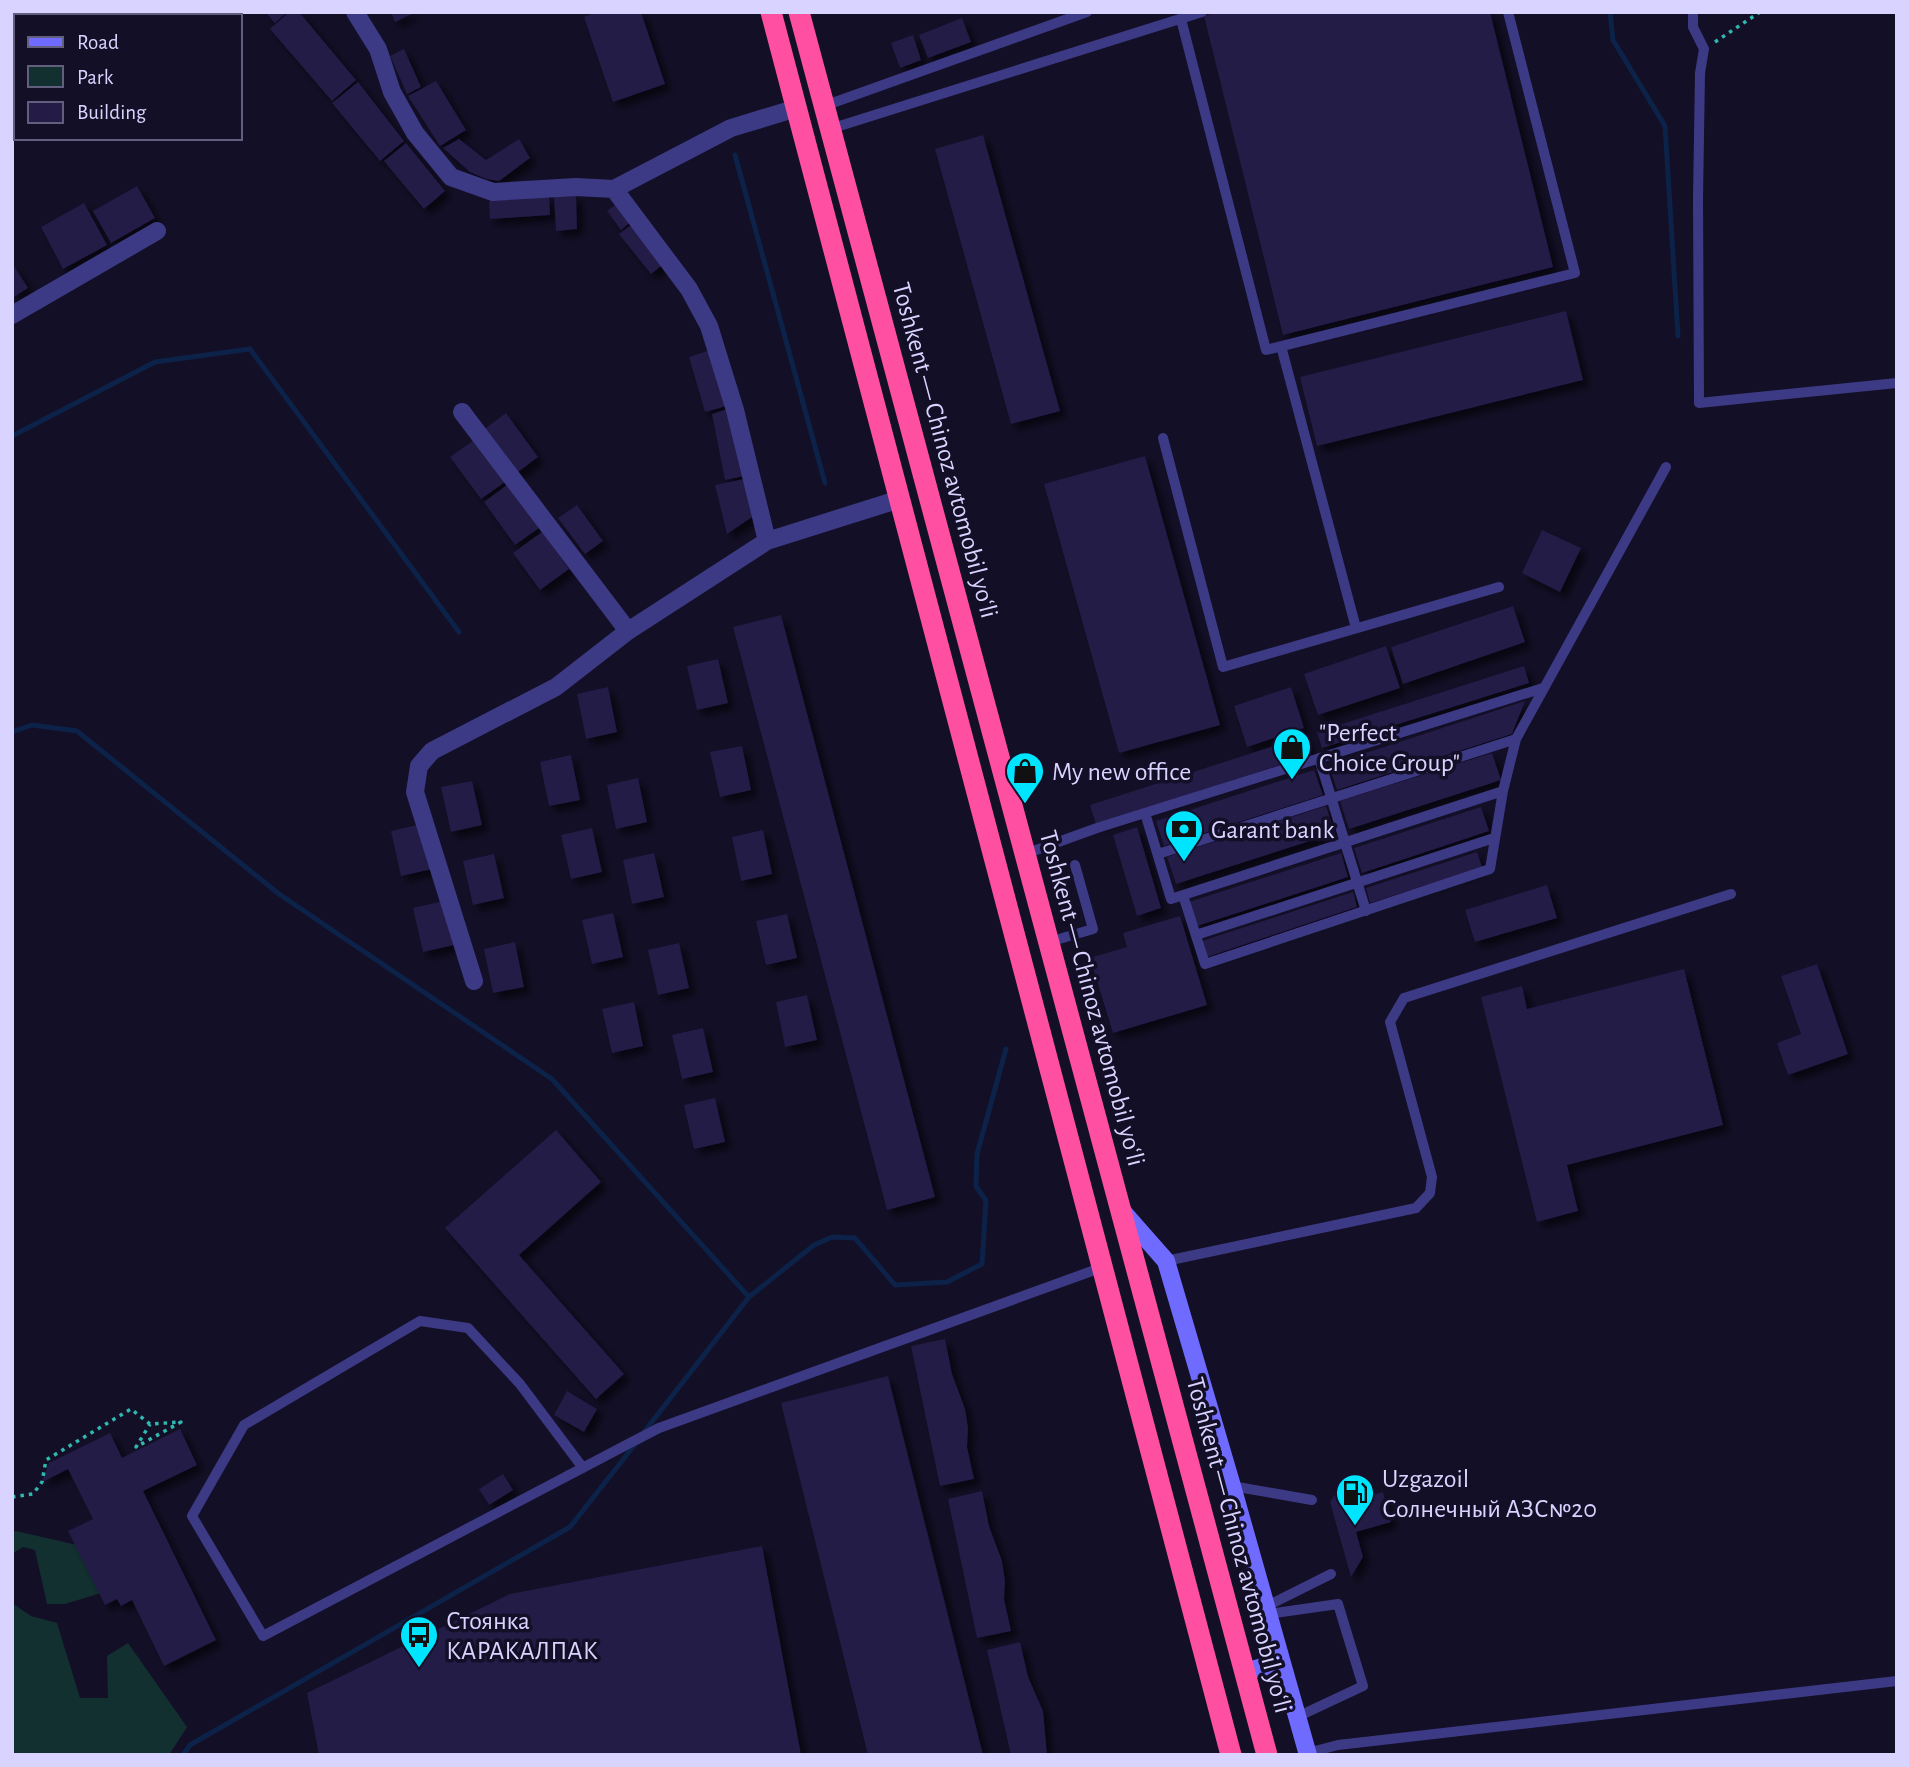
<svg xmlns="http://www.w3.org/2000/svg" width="1909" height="1767" viewBox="0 0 1909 1767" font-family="'Alegreya Sans',sans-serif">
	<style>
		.green { fill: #12302f }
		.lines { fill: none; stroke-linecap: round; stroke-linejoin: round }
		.stream { stroke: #0c2248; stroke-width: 5 }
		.building { fill: #241b47; filter: url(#shadow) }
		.path { stroke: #2fb8b0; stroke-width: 3.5; stroke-dasharray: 3.5 5; stroke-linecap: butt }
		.lane { stroke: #3d3a85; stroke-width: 10 }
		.street { stroke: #3d3a85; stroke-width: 18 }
		.secondary { stroke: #6f6bff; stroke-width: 18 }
		.highway { stroke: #ff4fa3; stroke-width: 21 }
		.labels { text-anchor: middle; stroke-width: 7; stroke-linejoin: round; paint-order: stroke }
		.street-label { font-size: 26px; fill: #d9d4ff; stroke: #130f26 }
		.poi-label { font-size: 26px; fill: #d9d4ff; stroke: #130f26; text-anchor: start }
	</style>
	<defs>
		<filter id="shadow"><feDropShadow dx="6" dy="6" stdDeviation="3.5" flood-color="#0009"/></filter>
	</defs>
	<rect width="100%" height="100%" fill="#130f26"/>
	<path class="green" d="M16,1531L77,1545L101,1593L65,1604H47L35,1550L23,1547L12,1554V1532Z
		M12,1603L31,1616L57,1623L80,1698H108L107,1656L128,1643L187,1727L169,1755H12Z"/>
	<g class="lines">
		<path class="stream" d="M1610,12L1613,40L1665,126L1678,336
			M735,155L825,483
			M12,436L155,362L250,349L459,632
			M12,732L32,725L77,731L279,894L552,1079L749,1297
			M644,1432L749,1297L814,1245L832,1237L855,1238L895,1285L947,1282L982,1264L986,1201L976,1186L977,1154L1006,1049
			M183,1755L190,1745L570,1527L636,1443"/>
	</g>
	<path class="building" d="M265,12H287L275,23Z
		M289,12H299L356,80L332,101L270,29Z
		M391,12H416L395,22Z
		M597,12H641L665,84L613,102L584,17Z
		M1217,12H1490L1553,267L1283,335L1204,16Z
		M962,18L971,42L928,58L919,35Z
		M913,35L921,60L900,68L891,43Z
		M404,49L421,87L407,94L390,56Z
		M436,81L466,130L440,146L408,96Z
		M358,82L404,141L380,161L332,103Z
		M983,135L1060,411L1011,424L935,149Z
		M459,139L486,160L519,139L530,158L499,181L486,179L470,172L443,148Z
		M406,143L445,191L424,209L384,161Z
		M137,186L155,218L111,243L93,211Z
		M576,195L577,229L556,231L554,196Z
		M549,197L550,215L490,219L489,201Z
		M619,202L633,220L621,230L607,211Z
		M84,203L107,245L63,269L41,227Z
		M635,222L666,262L651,274L619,234Z
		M12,263L28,288L12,298Z
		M1566,311L1583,380L1317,446L1300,377Z
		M714,349L730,405L705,412L689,357Z
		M731,408L744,476L725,480L712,414Z
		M506,413L538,457L514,475L482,431Z
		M474,440L505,482L481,499L450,457Z
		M1145,456L1220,725L1119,753L1044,484Z
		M744,479L752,517L727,534L715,485Z
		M507,485L539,528L515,545L484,502Z
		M577,505L603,541L585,554L558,518Z
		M1542,530L1581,548L1560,592L1522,573Z
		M542,532L569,569L540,590L513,553Z
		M1513,606L1525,642L1403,684L1391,647Z
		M781,615L935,1197L887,1210L733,627Z
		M1386,646L1400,688L1318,715L1304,674Z
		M718,659L728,703L697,710L687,666Z
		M1524,666L1529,683L1322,748L1317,732Z
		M608,687L617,732L586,739L577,694Z
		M1291,687L1304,728L1247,747L1234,706Z
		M1525,701L1512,734L1337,790L1329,765Z
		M1305,736L1311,755L1096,824L1090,805Z
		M742,746L751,790L720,797L710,752Z
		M1492,753L1501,780L1349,829L1340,801Z
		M571,755L580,800L549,806L540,762Z
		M1314,770L1323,795L1164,846L1156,821Z
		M638,778L647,822L616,829L607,785Z
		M472,781L482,825L451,832L441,787Z
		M1326,806L1335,833L1176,884L1167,857Z
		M1481,807L1489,831L1362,873L1354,848Z
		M422,824L432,869L401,876L391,831Z
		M1137,827L1161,908L1137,916L1113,835Z
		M592,828L602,872L571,879L561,835Z
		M763,830L772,874L741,881L732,837Z
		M1477,852L1482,867L1370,903L1366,888Z
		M654,853L664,897L632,904L623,860Z
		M1341,853L1348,877L1197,926L1189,902Z
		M494,854L504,898L473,905L463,861Z
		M1547,885L1557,918L1475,942L1465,910Z
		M1353,892L1357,907L1207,957L1202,941Z
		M444,901L454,945L423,952L413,908Z
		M613,913L623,957L592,964L582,920Z
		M787,914L797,958L766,965L756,921Z
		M1180,916L1207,1005L1113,1033L1090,958L1127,947L1123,933Z
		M515,942L524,987L493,993L484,949Z
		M679,943L689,988L658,995L648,950Z
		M1817,964L1848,1054L1788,1075L1777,1043L1801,1034L1781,976Z
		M1684,969L1723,1125L1567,1165L1578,1211L1537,1222L1481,997L1522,986L1527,1009Z
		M807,995L817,1040L785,1047L776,1002Z
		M634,1002L643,1046L612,1053L602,1009Z
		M703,1028L713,1072L682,1079L672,1035Z
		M715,1098L725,1142L694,1149L684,1105Z
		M556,1130L601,1182L519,1255L624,1374L596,1399L445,1228Z
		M945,1339L952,1374L965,1409L968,1428L967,1447L974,1479L940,1486L911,1346Z
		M888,1376L983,1755H868L781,1403Z
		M567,1391L597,1409L584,1432L554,1415Z
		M180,1429L197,1465L143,1491L216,1640L164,1666L132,1600L121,1606L117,1599L105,1605L68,1531L93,1519L68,1469L42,1482L49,1463L110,1433L122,1458Z
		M503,1474L513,1490L489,1505L479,1489Z
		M1343,1482L1348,1502L1383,1492L1391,1522L1356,1532L1363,1557L1351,1577L1330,1502Z
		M982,1491L989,1526L1002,1561L1005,1581L1004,1599L1011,1631L977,1638L948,1499Z
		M762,1546L801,1755H319L307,1693L510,1594Z
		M1020,1642L1028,1677L1043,1711L1047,1755H1011L987,1650Z"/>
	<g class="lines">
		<path class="path" d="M1715,42L1760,12
			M12,1497L33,1494L42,1482L46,1460L131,1409L150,1424L181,1422L136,1447L150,1424"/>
		<path class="lane" d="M1693,12V27L1704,49L1700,73L1698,198L1699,403L1897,383
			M1181,19L1266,350L1575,273L1508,12
			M824,106L1087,12
			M830,129L1202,12
			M1281,346L1356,628
			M1163,438L1223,667L1499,587
			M1319,758L1366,911
			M1145,813L1171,899L1503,791
			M1025,854L1097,828L1543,688
			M1158,854L1516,739
			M1183,895L1205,964L1490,869L1503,791L1516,739L1666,467
			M1196,935L1494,838
			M1049,942L1093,929L1075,865
			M1166,1261L1416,1208L1430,1193L1432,1177L1390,1022L1404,998L1731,894
			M583,1468L520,1384L468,1328L420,1321L244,1425L192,1516L263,1636L630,1443L659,1428L1103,1267
			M1232,1486L1312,1500
			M1265,1607L1331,1574
			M1268,1614L1338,1604L1363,1686L1297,1717
			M1307,1753L1338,1745L1897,1681"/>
		<path class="street" d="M355,12L378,49L392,92L415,133L451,177L493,192L576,187L614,189L731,128L797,108
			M614,189L689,289L709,326L735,410L767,541
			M12,315L157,231
			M462,412L628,631
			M474,981L415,792L419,766L432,751L556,687L628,631L767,541L900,499"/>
		<path class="secondary" d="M1122,1211L1166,1261L1232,1486L1308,1755
			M1245,1672L1280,1662"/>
		<path class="highway" d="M771,12L1231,1755
			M799,12L1267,1755"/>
	</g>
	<defs>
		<symbol id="shop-pin" viewBox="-11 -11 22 30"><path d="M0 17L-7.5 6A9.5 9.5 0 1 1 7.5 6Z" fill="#00e5ff" stroke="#130f26"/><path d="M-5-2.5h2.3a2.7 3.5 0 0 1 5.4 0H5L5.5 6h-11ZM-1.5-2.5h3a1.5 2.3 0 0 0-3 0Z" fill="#111"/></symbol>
		<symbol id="bank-pin" viewBox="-11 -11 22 30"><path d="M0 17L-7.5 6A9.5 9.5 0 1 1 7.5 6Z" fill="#00e5ff" stroke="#130f26"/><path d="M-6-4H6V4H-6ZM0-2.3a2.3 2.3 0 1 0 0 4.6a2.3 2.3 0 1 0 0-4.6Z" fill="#111"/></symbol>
		<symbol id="fuel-pin" viewBox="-11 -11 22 30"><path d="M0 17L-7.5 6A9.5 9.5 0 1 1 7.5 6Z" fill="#00e5ff" stroke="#130f26"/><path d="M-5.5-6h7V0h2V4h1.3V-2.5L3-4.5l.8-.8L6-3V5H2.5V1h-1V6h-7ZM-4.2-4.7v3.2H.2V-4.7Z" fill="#111"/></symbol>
		<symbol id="bus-pin" viewBox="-11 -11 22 30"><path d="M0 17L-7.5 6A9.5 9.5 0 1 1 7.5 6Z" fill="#00e5ff" stroke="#130f26"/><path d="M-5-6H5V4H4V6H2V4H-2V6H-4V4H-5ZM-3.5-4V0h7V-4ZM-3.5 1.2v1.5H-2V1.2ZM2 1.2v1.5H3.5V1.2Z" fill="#111"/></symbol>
	</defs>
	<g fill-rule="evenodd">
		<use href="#shop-pin" x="1270" y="725" width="44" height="60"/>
		<use href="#shop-pin" x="1003" y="749" width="44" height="60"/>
		<use href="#bank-pin" x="1162" y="807" width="44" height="60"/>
		<use href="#fuel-pin" x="1333" y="1471" width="44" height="60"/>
		<use href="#bus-pin" x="397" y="1613" width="44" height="60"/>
	</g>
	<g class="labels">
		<g class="street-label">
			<text transform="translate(946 450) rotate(75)" y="9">Toshkent — Chinoz avtomobil yoʻli</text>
			<text transform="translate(1093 998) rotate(75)" y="9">Toshkent — Chinoz avtomobil yoʻli</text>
			<text transform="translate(1240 1545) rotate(75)" y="9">Toshkent — Chinoz avtomobil yoʻli</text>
		</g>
		<g class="poi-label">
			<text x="1319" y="741">"Perfect<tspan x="1319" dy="30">Choice Group"</tspan></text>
			<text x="1052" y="780">My new office</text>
			<text x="1211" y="838">Garant bank</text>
			<text x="1382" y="1487">Uzgazoil<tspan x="1382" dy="30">Солнечный АЗС№20</tspan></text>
			<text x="446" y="1629">Стоянка<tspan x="446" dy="30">КАРАКАЛПАК</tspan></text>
		</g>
	</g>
	<rect width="1909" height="1767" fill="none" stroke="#d9d4ff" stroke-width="28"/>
	<rect x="14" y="14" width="228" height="126" fill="#130f26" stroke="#625e7d" stroke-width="2"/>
	<rect x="28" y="37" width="35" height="10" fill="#6f6bff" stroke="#625e7d" stroke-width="2"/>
	<text x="77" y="49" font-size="21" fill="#d9d4ff">Road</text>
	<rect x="28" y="66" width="35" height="21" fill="#12302f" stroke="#625e7d" stroke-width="2"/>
	<text x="77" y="84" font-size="21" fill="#d9d4ff">Park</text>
	<rect x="28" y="102" width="35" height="21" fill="#241b47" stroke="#625e7d" stroke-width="2"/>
	<text x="77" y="119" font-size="21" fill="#d9d4ff">Building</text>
</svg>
